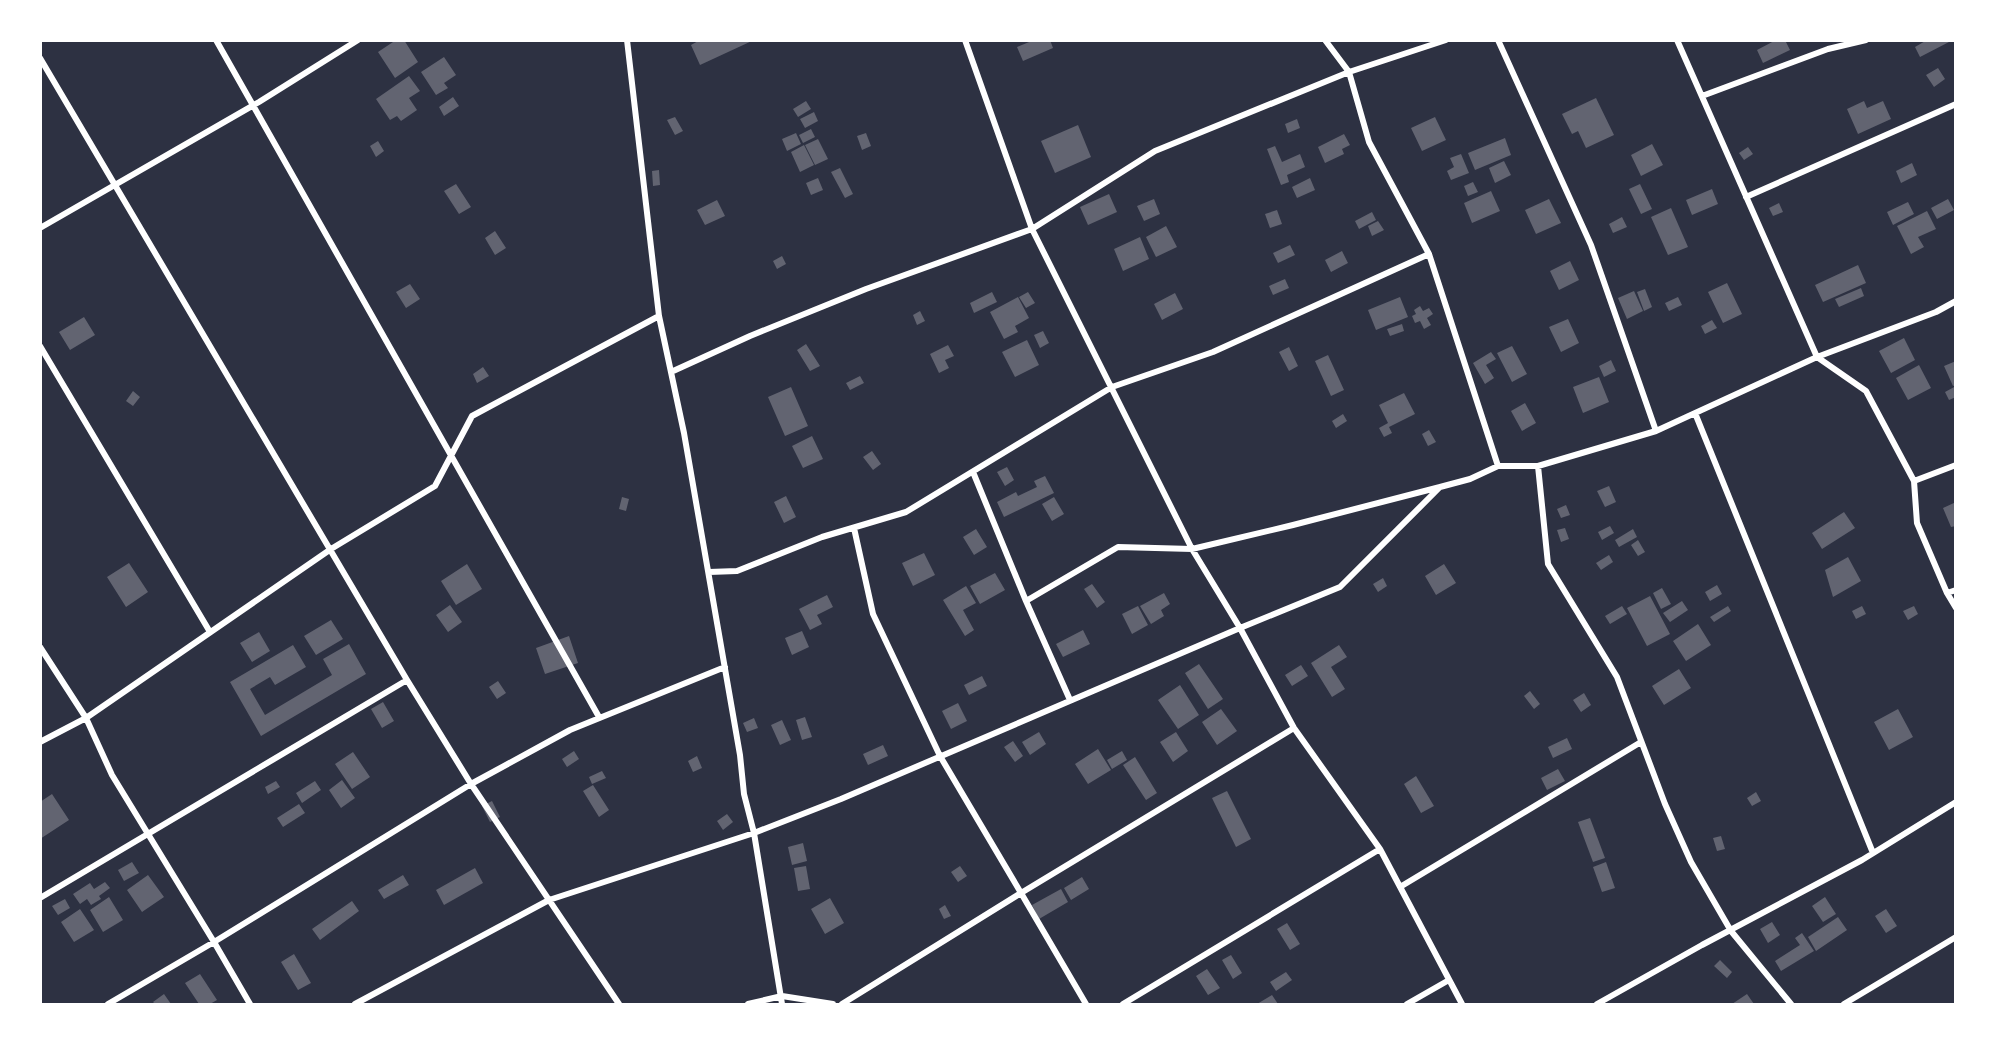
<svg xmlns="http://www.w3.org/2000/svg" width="1996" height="1045" viewBox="0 0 1996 1045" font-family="Quicksand,sans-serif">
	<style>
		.building { fill: #626471 }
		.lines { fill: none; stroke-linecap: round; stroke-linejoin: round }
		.minor { stroke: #fff; stroke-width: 6 }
	</style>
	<rect width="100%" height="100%" fill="#2d3142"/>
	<path class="building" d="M396,40H404L418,62L395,78L378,52Z
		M700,40H754L700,65L691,45Z
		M1034,40H1050L1053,48L1023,61L1017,47Z
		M1776,40H1785L1790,50L1763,63L1757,50Z
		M1927,40H1948L1949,42L1920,57L1915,47Z
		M444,57L456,75L444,83L448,88L436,95L421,72Z
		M1938,68L1945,79L1934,87L1926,75Z
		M409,76L420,91L409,98L417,110L401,121L397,116L390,120L376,99Z
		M453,97L459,106L444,116L439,107Z
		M1596,98L1614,135L1586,148L1578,131L1572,134L1562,114Z
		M806,101L811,109L798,117L793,109Z
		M1864,101L1867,108L1883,101L1891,119L1858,134L1847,109Z
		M814,112L818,121L805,128L800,119Z
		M675,117L683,131L675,135L667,120Z
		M1435,117L1446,140L1422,151L1411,128Z
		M1297,119L1300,128L1288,133L1285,124Z
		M1078,125L1091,157L1055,173L1041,141Z
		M811,129L815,137L803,143L799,135Z
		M796,133L801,144L787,151L782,139Z
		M866,133L871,146L862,150L857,136Z
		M1344,134L1350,145L1342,149L1344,154L1325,163L1318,147Z
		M1505,138L1511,155L1475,170L1468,153Z
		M818,139L828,159L815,165L805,145Z
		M378,141L384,151L376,157L370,146Z
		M1652,144L1663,165L1641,176L1631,155Z
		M804,145L814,165L800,172L791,152Z
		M1275,146L1282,162L1300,154L1305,167L1287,175L1289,182L1281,185L1267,149Z
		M1748,147L1753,154L1744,160L1739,153Z
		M1461,154L1469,173L1451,180L1447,171L1454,167L1450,158Z
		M1504,161L1511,175L1495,183L1489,168Z
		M1912,163L1917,175L1901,183L1896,171Z
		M840,168L853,194L845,198L831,172Z
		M659,170L660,185L653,186L652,171Z
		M818,178L823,190L811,195L806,183Z
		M1310,178L1315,190L1297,198L1292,187Z
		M1473,182L1478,192L1468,196L1464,186Z
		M456,184L471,207L459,214L444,191Z
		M1640,184L1652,209L1641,214L1629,189Z
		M1712,189L1718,204L1692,215L1686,200Z
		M1491,191L1500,211L1472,223L1464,203Z
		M1109,194L1117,212L1088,225L1080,207Z
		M1154,199L1160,214L1144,221L1137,206Z
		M1549,199L1561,223L1536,234L1525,210Z
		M1948,199L1954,210L1937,219L1931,208Z
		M717,200L725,216L705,225L697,210Z
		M1908,202L1914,214L1893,225L1887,212Z
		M1779,203L1783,212L1773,216L1769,208Z
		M1671,208L1688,247L1668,255L1651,217Z
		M1277,210L1282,224L1270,228L1265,214Z
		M1927,211L1936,229L1918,237L1924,247L1911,254L1897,226Z
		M1372,212L1376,220L1359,229L1355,221Z
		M1622,217L1627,227L1613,233L1609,224Z
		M1378,221L1384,230L1372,236L1368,226Z
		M1166,226L1177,247L1156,257L1146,237Z
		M495,231L506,248L495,255L485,238Z
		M1140,237L1149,259L1123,271L1114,249Z
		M1290,245L1295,255L1278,263L1273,253Z
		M1342,251L1348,263L1331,272L1325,260Z
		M782,256L786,264L777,269L773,261Z
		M1570,261L1579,280L1559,290L1550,271Z
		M1858,265L1866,283L1823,302L1815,285Z
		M1285,279L1289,288L1273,295L1269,286Z
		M1727,283L1742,314L1723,323L1708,292Z
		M410,284L420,299L406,308L396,292Z
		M1861,288L1864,296L1839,307L1835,299Z
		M1645,289L1652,307L1644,311L1637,292Z
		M1634,291L1643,311L1627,319L1618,298Z
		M992,292L997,302L974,313L970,303Z
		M1028,292L1035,303L1026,308L1019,297Z
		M1175,293L1183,309L1162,320L1154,304Z
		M1018,297L1029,318L1015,326L1018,332L1004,339L990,312Z
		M1400,297L1408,317L1376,330L1368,310Z
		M1678,297L1682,305L1669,311L1665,303Z
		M1420,306L1423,311L1429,308L1433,314L1427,318L1431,325L1424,329L1420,321L1415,323L1412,316L1416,314L1414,310Z
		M920,311L925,321L917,325L913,315Z
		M84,317L95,335L70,350L59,332Z
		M1568,319L1579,343L1561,352L1549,327Z
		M1712,320L1717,328L1705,334L1701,326Z
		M1402,324L1404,331L1390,336L1387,329Z
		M1043,331L1049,343L1040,348L1034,335Z
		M1904,338L1915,360L1891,373L1879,351Z
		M1027,340L1039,365L1015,377L1002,352Z
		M806,344L820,366L810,371L797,350Z
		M948,345L954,356L945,360L949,368L939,373L930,354Z
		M1512,346L1527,374L1512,382L1497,353Z
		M1289,347L1298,366L1289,371L1279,352Z
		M1491,352L1496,359L1486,365L1494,378L1485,384L1473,363Z
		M1328,355L1344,390L1331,396L1315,361Z
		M1611,360L1616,371L1604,377L1599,366Z
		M1956,361V385L1953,386L1944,366Z
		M1919,365L1931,388L1908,400L1896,378Z
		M483,367L489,376L477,383L473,374Z
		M860,376L864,383L850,390L846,383Z
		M1599,377L1609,402L1583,413L1573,387Z
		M1956,386V397L1949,400L1945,392Z
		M791,387L808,426L785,436L768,397Z
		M133,391L140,397L133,406L126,401Z
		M1404,393L1415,414L1389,427L1392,433L1384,437L1379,428L1388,423L1379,405Z
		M1525,403L1536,423L1522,431L1511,411Z
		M1343,414L1347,421L1336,428L1332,421Z
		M1429,430L1436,442L1428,446L1422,434Z
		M812,436L823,459L803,468L792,446Z
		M872,451L881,464L873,470L863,457Z
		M1007,467L1014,480L1005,486L997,472Z
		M1045,476L1054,493L1004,517L997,502L1016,492L1018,496L1037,487L1034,481Z
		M1609,486L1616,502L1605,507L1597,491Z
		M786,496L796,517L784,523L774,502Z
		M622,497L629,499L626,511L619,509Z
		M1054,497L1064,514L1052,521L1042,504Z
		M1956,502V526L1951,527L1943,508Z
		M1566,505L1570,515L1561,518L1557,509Z
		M1844,512L1855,528L1822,549L1812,533Z
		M1610,526L1614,533L1602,540L1598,532Z
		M1565,528L1569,539L1561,542L1557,530Z
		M976,529L987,547L974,555L963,537Z
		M1633,529L1637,537L1619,547L1615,540Z
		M1638,540L1645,552L1638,556L1631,545Z
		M924,553L935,575L913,586L902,563Z
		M1609,555L1613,562L1601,570L1596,563Z
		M1848,557L1861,581L1833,597L1825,570Z
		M129,563L148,592L126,607L107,577Z
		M467,564L482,589L456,605L441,581Z
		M1444,564L1456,583L1436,595L1425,576Z
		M995,573L1005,590L980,604L970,586Z
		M1383,578L1387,586L1378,592L1373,584Z
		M1092,584L1105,602L1097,608L1084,589Z
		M1717,585L1722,594L1710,601L1705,592Z
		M966,586L976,603L963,610L974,630L965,636L943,600Z
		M1662,588L1671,604L1661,609L1653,593Z
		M1164,593L1170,604L1161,610L1164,616L1151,624L1140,606Z
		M827,595L833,607L817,615L822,624L810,630L799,609Z
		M1650,596L1670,634L1647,646L1627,608Z
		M1682,601L1688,610L1670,622L1663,613Z
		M450,605L462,622L448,632L436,615Z
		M1138,606L1148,625L1132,634L1122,614Z
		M1622,606L1627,614L1610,624L1605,616Z
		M1728,606L1731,611L1714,622L1710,617Z
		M1862,606L1866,614L1856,619L1852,611Z
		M1914,606L1918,614L1908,620L1903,611Z
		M331,620L343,639L316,655L304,636Z
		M1698,624L1711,645L1686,661L1673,641Z
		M1083,630L1090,644L1063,657L1056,644Z
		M802,631L809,647L792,655L785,638Z
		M259,632L270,651L252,662L240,643Z
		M569,636L578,663L545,674L536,648Z
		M349,644L366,674L261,736L230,682L293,645L306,667L275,685L270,677L250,689L265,715L332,675L323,659Z
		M1339,645L1347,657L1331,667L1345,689L1332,697L1311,663Z
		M1199,664L1223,699L1208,709L1185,673Z
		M1301,665L1308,676L1292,686L1285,675Z
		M1679,669L1691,688L1664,705L1652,686Z
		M982,676L987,686L969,695L964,685Z
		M498,681L506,693L497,699L489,687Z
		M1180,685L1199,715L1178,729L1158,700Z
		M1530,691L1540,704L1534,709L1524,696Z
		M1584,693L1591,705L1581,712L1573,700Z
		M383,702L394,721L382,728L371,709Z
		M958,703L967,721L951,729L942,711Z
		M1221,709L1237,731L1217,745L1202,722Z
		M1898,709L1913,737L1889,750L1874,722Z
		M805,717L812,737L802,740L796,720Z
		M754,718L758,728L747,732L743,723Z
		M782,720L791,740L780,745L771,725Z
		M1039,732L1046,744L1030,755L1022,742Z
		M1176,732L1188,751L1173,762L1160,742Z
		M1567,738L1572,749L1553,758L1548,747Z
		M1013,741L1023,756L1015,762L1004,747Z
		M883,745L888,756L868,765L863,754Z
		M1098,749L1111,770L1088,784L1075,764Z
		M574,751L579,759L567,767L562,759Z
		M1122,751L1127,760L1112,769L1107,760Z
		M353,752L370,777L352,789L335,764Z
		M697,756L702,768L693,772L688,761Z
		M1135,757L1157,793L1146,800L1123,765Z
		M1558,769L1565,781L1547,790L1541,778Z
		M602,771L606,778L592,784L589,777Z
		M1416,776L1434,806L1421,813L1404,784Z
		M342,780L355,798L341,808L329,790Z
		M276,781L280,787L268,794L265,787Z
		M315,781L321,790L302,803L296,793Z
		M593,785L609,810L599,817L583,791Z
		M1227,791L1251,839L1236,847L1212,798Z
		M1756,792L1761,801L1752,806L1747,798Z
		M52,794L69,820L40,839V802Z
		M492,801L500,817L490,822L482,806Z
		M299,804L305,813L283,827L277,818Z
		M727,814L733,822L723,830L717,821Z
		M1590,818L1605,858L1593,862L1578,822Z
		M1721,836L1725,849L1717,851L1713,838Z
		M803,843L807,861L792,865L788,847Z
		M132,862L139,873L124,881L118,870Z
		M1606,862L1615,888L1602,892L1593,867Z
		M806,866L810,889L798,891L794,868Z
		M960,866L967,876L958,882L951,872Z
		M475,868L483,883L444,905L436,890Z
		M148,875L164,897L142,912L127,890Z
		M403,875L409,885L384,899L378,890Z
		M1082,877L1089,889L1071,900L1064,888Z
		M105,882L110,888L99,896L101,899L91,905L87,899L80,904L73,894L90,883L94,889Z
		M1061,889L1068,902L1039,919L1032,905Z
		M109,897L123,920L103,932L90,910Z
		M1825,897L1836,914L1823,922L1812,906Z
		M830,898L844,923L825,934L811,909Z
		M65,899L70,908L58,915L52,906Z
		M352,901L359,911L320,940L312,929Z
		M945,905L951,916L944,919L939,909Z
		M80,909L94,930L74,942L61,922Z
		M1886,909L1897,926L1886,933L1875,916Z
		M1838,917L1847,930L1816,951L1808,937Z
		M1772,922L1780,935L1768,943L1760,929Z
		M1287,923L1300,944L1290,950L1277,929Z
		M1802,933L1814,951L1781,971L1775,961L1800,945L1795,938Z
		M294,954L311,983L298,990L281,962Z
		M1231,955L1242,973L1233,979L1222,960Z
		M1720,960L1732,972L1727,978L1714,966Z
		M1207,969L1220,988L1208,995L1196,976Z
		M1286,972L1292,980L1276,991L1270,982Z
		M200,974L217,1000L210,1004H199L185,983Z
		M164,994L171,1004H155L153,1002Z
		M1747,994L1754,1004H1732Z
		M1272,995L1278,1004H1257Z"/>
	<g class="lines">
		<path class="minor" d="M216,40L599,717
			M627,40L659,316L684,433L740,755L744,794L754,833L782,1004
			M965,40L1032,229L1192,549L1240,628L1294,728L1380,849L1462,1004
			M1325,40L1349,72L1369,142L1429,254L1498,466
			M1498,40L1591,245L1656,431
			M1677,40L1817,357L1866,391L1914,481L1917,523L1947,593L1956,608
			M40,58L407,680L471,784L619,1004
			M1702,96L1828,49L1866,40
			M1746,197L1956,104
			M40,228L259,102L358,40
			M40,346L210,632
			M671,372L750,336L866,289L1032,229L1155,151L1349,72L1446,40
			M1695,413L1873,853
			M1538,466L1548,564L1617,677L1665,804L1691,862L1731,931L1791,1004
			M973,472L1026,601L1070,700
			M1914,481L1956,465
			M709,572L737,571L822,537L906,512L1112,387L1213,352L1429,254
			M1947,593L1956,590
			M1026,601L1118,547L1192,549L1293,525L1440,487
			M40,647L86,718L112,775L214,942L250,1004
			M40,742L86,718L331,549L435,486L472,416L659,316
			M1400,887L1641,742
			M40,898L407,680
			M108,1004L214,942L471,784L570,730L725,667
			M355,1004L549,900L754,833L841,799L1240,628L1340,587L1440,487L1470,479L1498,466H1538L1656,431L1817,357L1936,312L1956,301
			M748,1004L782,996L833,1004
			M842,1004L1021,893L940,756L873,614L854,528
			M1086,1004L1021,893L1294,728
			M1123,1004L1380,849
			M1407,1004L1449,980
			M1597,1004L1702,945L1862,860L1956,802
			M1844,1004L1956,937"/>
	</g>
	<rect width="1996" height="1045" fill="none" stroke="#ffffff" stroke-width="84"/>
</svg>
